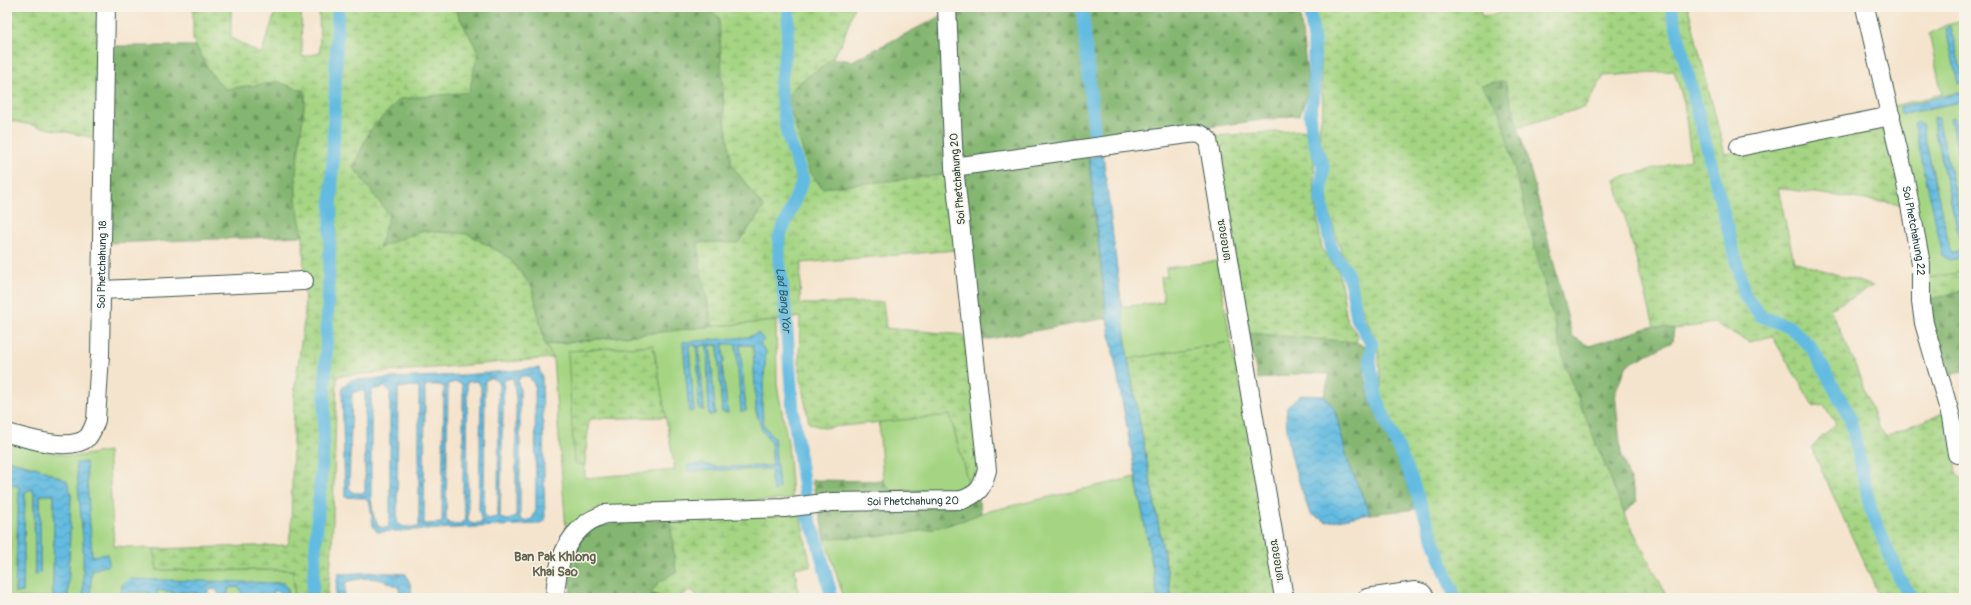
<svg xmlns="http://www.w3.org/2000/svg" width="1971" height="605" viewBox="0 0 1971 605" font-family="Pangolin,'Playpen Sans Thai',sans-serif">
	<style>
		.grass { fill: #a5d583; stroke: #62895c; fill-rule: evenodd }
		.forest { fill: url(#forest-firs); stroke: #527a52 }
		.wetland { fill: url(#wetland-marsh); stroke: #62895c }
		.water { fill: url(#water-waves); stroke: #427c8a; fill-rule: evenodd }
		.lines { fill: none; stroke-linecap: round; stroke-linejoin: round }
		.canal { stroke: #64bbe1; stroke-width: 13 }
		.minor-casing { stroke: #3f564b; stroke-width: 20 }
		.minor { stroke: #fff; stroke-width: 18 }
		.labels { text-anchor: middle; stroke-width: 3; stroke-linejoin: round; paint-order: stroke }
		.street-label { font-size: 11px; fill: #1f3d34; stroke: #f7f3e8 }
		.water-label { font-size: 12px; font-style: italic; fill: #305c5f; stroke: #f7f3e8 }
		.quarter-label { font-size: 13px; font-weight: bold; fill: #63634f; stroke: #f7f3e8 }
	</style>
	<defs>
		<pattern id="forest-firs" width="22" height="20" patternUnits="userSpaceOnUse"><rect width="22" height="20" fill="#84b671"/><path d="M5 1l3.5 6h-7zM16 11l3.5 6h-7z" fill="#6b955e"/></pattern>
		<pattern id="wetland-marsh" width="20" height="14" patternUnits="userSpaceOnUse"><rect width="20" height="14" fill="#a5d583"/><path d="M1 5h8M5 5V1M11 12h8M15 12V8" fill="none" stroke="#86ae6c"/></pattern>
		<pattern id="water-waves" width="16" height="10" patternUnits="userSpaceOnUse"><rect width="16" height="10" fill="#64bbe1"/><path d="M0 5q4-4 8 0t8 0" fill="none" stroke="#5299b7"/></pattern>
	</defs>
	<rect width="100%" height="100%" fill="#f7f3e8"/>
	<filter id="ink" filterUnits="userSpaceOnUse"><feTurbulence type="fractalNoise" baseFrequency=".025" numOctaves="2"/><feDisplacementMap in="SourceGraphic" scale="8" xChannelSelector="R" yChannelSelector="G"/><feConvolveMatrix kernelMatrix="1 2 1 2 8 2 1 2 1" color-interpolation-filters="sRGB"/></filter>
	<filter id="wash" filterUnits="userSpaceOnUse"><feTurbulence type="fractalNoise" baseFrequency=".012" numOctaves="4" result="noise"/><feDisplacementMap in="SourceGraphic" scale="16" xChannelSelector="R" yChannelSelector="G"/><feGaussianBlur stdDeviation="0.9" result="paint"/><feColorMatrix in="noise" values="0 0 0 0 0 0 0 0 0 0 0 0 0 0 0 0 0 1.4 0 .05"/><feComposite in="paint" operator="in"/></filter>
	<g filter="url(#wash)">
		<rect width="100%" height="100%" fill="#f5e4cd"/>
		<path class="grass" d="M1964,21V76L1961,73L1959,83L1964,82V91L1900,107L1904,114L1964,101V153L1956,120L1950,118L1964,176V230L1938,118H1933L1935,133L1962,249L1951,254L1922,125L1949,260L1964,257V272L1926,278L1893,106L1942,94L1929,34L1946,25Z
			M1217,261L1231,342L1128,359L1121,307L1164,302L1161,277H1167L1166,268Z
			M776,321L777,385L788,443L792,499L599,509L566,530L553,358L545,345L713,326ZM758,333L760,344L766,351L762,404L763,424L774,438L779,488L771,479L772,469L688,471L703,464L715,467L773,466L771,442L762,430L756,411L753,345H740L746,411L736,343H723L724,362L722,365L727,413L722,412L718,345H710L715,414L709,415L707,345L699,346L704,409H699L697,346L689,345L749,337ZM653,345L675,470L585,478V465L575,463L569,351Z
			M950,415L970,489L891,491L883,481L879,422Z
			M7,442L74,457L108,451L114,546L154,549L157,570H293L295,598H288V590L284,583L122,585L120,598H68L71,493L38,468L7,460Z
			M1135,477L1145,525L1158,598H844L825,539C875,536 934,535 981,513Z
			M10,484L19,487L15,593L23,592L25,491L32,489L34,494L35,575L40,573V495H54L53,598H7V533Z
			M239,587L244,598H228V588Z
			M157,590L173,592L174,598H157Z
			M185,591L197,593L196,598H181L180,592Z
			M128,592H148L149,598H128Z"/>
		<path class="forest" d="M479,7H701L719,17L724,114L732,165L764,207L738,243L698,242L713,326L545,345L532,287L508,257L468,234L421,231L379,249L353,167L370,130L400,99L469,91L478,52L456,10Z
			M942,7H1299L1309,90L1300,115L1087,143L1107,318L978,341L946,175L822,188L809,171L787,99L791,89L832,58L852,61L941,16Z
			M108,46H196L210,72L225,89L279,82L306,92L296,173V199L303,236L107,243Z
			M1505,81L1534,183L1572,336L1589,346L1654,326L1674,329L1672,342L1627,365L1615,392L1621,453L1637,501L1624,513L1566,369L1480,85Z
			M1964,290V371L1944,377L1927,300Z
			M1248,333L1356,342L1367,348L1364,373L1370,400L1396,455L1416,509L1370,514L1349,464L1334,409L1324,396L1330,374L1305,373L1258,379Z
			M812,480L883,481L891,491L970,489L980,504L981,513C935,535 875,536 825,539Z
			M670,519L676,573L659,582L651,593L663,598H559V592H571L568,552L592,527L625,521Z"/>
		<path class="wetland" d="M7,7H101L100,139L7,120Z
			M211,7H231V38L261,54L277,7H301L302,57L320,53L319,7H479L456,11L478,52L469,92L400,99L370,130L353,167L389,215L379,248L421,231L468,234L508,257L532,287L545,345L553,358L337,376L332,549L327,598H295L293,570H157L154,549L288,545L291,529L294,394L305,313L303,236L296,199V173L306,92L279,82L225,89L210,72L193,40V9Z
			M701,7H854C849,23 843,45 832,58C818,74 795,78 787,99L809,171L822,188L946,175L956,250L801,263L800,304L883,302L886,328L964,335L984,471L970,489L950,415L823,428L809,423L799,371L800,317L776,321L713,326L701,272L698,242L738,243L764,208L732,165L724,114L719,17Z
			M1314,7H1479L1482,16L1534,7H1688L1725,154L1884,129L1904,205L1778,188L1794,261L1873,286L1830,309L1853,359L1878,427L1886,436L1943,413L1951,440L1956,472L1964,482V598H1880L1811,447L1836,424L1824,405L1814,407L1772,336L1749,342L1715,323L1674,329L1654,326L1615,179L1691,159L1684,102L1674,71L1604,76L1585,107L1518,127L1505,81L1481,85L1500,112L1566,369L1624,513L1668,598H1460L1382,399L1378,346L1364,314L1338,242L1329,211L1319,130L1323,109L1319,35Z
			M1305,130L1314,161L1315,204L1322,249L1339,272L1347,320L1358,336L1356,342L1248,333L1215,136Z
			M1964,272V290L1927,300L1926,278Z
			M1231,342L1284,598H1172L1128,359Z
			M653,345L666,417L589,419L585,465L574,463L568,351Z
			M800,514L811,567H795L799,598H699L692,590C675,599 669,600 651,593L659,582L676,572L670,519Z"/>
		<path class="water" d="M1948,27L1951,28L1964,82L1958,83L1957,80L1946,28Z
			M1964,91V101L1904,114L1901,113L1899,107Z
			M1954,117L1956,120L1964,153V176L1950,118Z
			M1933,118H1938L1964,230V257L1949,260L1943,256L1914,124L1918,122L1922,125L1951,253L1962,249L1935,133Z
			M1103,154L1128,359L1172,598H1158L1107,318L1089,158Z
			M758,333L764,340L760,344L766,351L762,404L763,424L774,438L779,488L774,491L771,479L772,469L688,471V465L703,464L715,467L773,466L771,442L762,430L756,411L753,345H740L746,411L741,412L736,344H723L724,362L722,365L728,413L722,412L718,345H710L715,414L709,415L707,345L699,346L704,410L699,409L697,346L689,345L694,411L689,412L683,342L749,337Z
			M539,368L542,377L545,521L537,524L377,532L373,526L370,503L364,498L345,497L342,388L351,380L464,375ZM521,376H529L535,386L536,510L532,519L524,521L520,519V391L518,381ZM490,378L497,380L499,383L498,506L497,517L487,519L484,515L485,381ZM513,378L516,399V517L508,520L500,518L504,380ZM478,381L481,387L479,510L482,522L473,524L468,520V516L467,382ZM456,382L462,384L463,392V501L466,519L459,524H450L446,520L448,384ZM425,385H439L444,387L442,523L424,524ZM412,386L419,388V527H404L397,523L398,388ZM385,387L390,391V517L388,528L379,527L374,517L371,500V390ZM361,390L365,393V493H354L349,488L352,393Z
			M1301,395L1324,396L1334,408L1349,464L1370,514L1327,522L1310,514C1299,481 1283,442 1287,406Z
			M7,460L38,468L67,481L71,493L68,598H53L54,495H40V573L35,575L34,495L32,489L25,492L23,592L15,593L19,487L10,484L7,533Z
			M86,462L92,556L108,554L109,565L92,570L90,598H83V540L76,463Z
			M375,572L406,574L411,586L412,598H400L399,588C382,577 366,576 346,582L344,598H335L338,574Z
			M130,579L284,583L288,590V598H280V594L274,590L273,598H262L256,593L255,598H244L239,587L228,588V598H221L216,589L208,590V598H196L197,593L180,592L181,598H174L173,592L157,590V598H149L148,592H129L128,598H120L122,585Z"/>
		<g class="lines">
			<g class="canal">
				<path id="s1" d="M789,7L787,44L780,86L787,134L803,180L779,238V261L785,306L793,411L808,517L816,536L832,598"/>
				<path d="M1082,7L1095,138"/>
				<path d="M1309,7L1314,39V92L1310,115L1313,139L1323,166L1321,200L1332,251L1346,270L1352,288L1357,318L1372,345L1370,361L1377,400L1410,475L1455,598"/>
				<path d="M1671,7L1745,296L1761,316L1790,327L1812,348L1850,417L1871,510L1901,582L1913,598"/>
				<path d="M312,598L323,446L338,7"/>
			</g>
		</g>
	</g>
	<g filter="url(#ink)">
		<g class="lines">
			<defs>
				<g id="minor">
					<path id="s2" d="M1865,7L1905,179L1921,264V302L1924,323L1951,417L1957,454"/>
					<path d="M1739,147L1891,116"/>
					<path d="M954,167L1188,134C1197,133 1202,133 1208,140L1284,598"/>
					<path d="M101,290L304,281"/>
					<path id="s3" d="M7,433C27,438 71,453 88,437C92,432 94,426 96,420L100,355L106,7"/>
					<path id="s4" d="M555,598C556,570 563,540 587,523C592,519 599,517 604,514L784,508L832,502L962,500C980,493 982,488 987,470L954,167L947,7"/>
					<path d="M1367,598L1415,591L1422,593L1426,598"/>
				</g>
			</defs>
			<use href="#minor" class="minor-casing"/>
			<use href="#minor" class="minor"/>
		</g>
	</g>
	<g class="labels">
		<g class="street-label">
			<text transform="translate(957 179) rotate(-95)" y="4">Soi Phetchahung 20</text>
			<text dy="4" stroke="none"><textPath href="#s2" startOffset="229">Soi Phetchahung 22</textPath></text>
			<text transform="translate(1225 241) rotate(81)" y="4">ซอยอบต.</text>
			<text dy="4" stroke="none"><textPath href="#s3" startOffset="258">Soi Phetchahung 18</textPath></text>
			<text dy="4" stroke="none"><textPath href="#s4" startOffset="413">Soi Phetchahung 20</textPath></text>
			<text transform="translate(1278 561) rotate(81)" y="4">ซอยอบต.</text>
		</g>
		<g class="water-label">
			<text dy="4" stroke="none"><textPath href="#s1" startOffset="302">Lad Bang Yor</textPath></text>
		</g>
		<g class="quarter-label">
			<text x="555" y="561">Ban Pak Khlong<tspan x="555" dy="15">Khai Sao</tspan></text>
		</g>
	</g>
	<rect width="1971" height="605" fill="none" stroke="#f7f3e8" stroke-width="24"/>
</svg>
